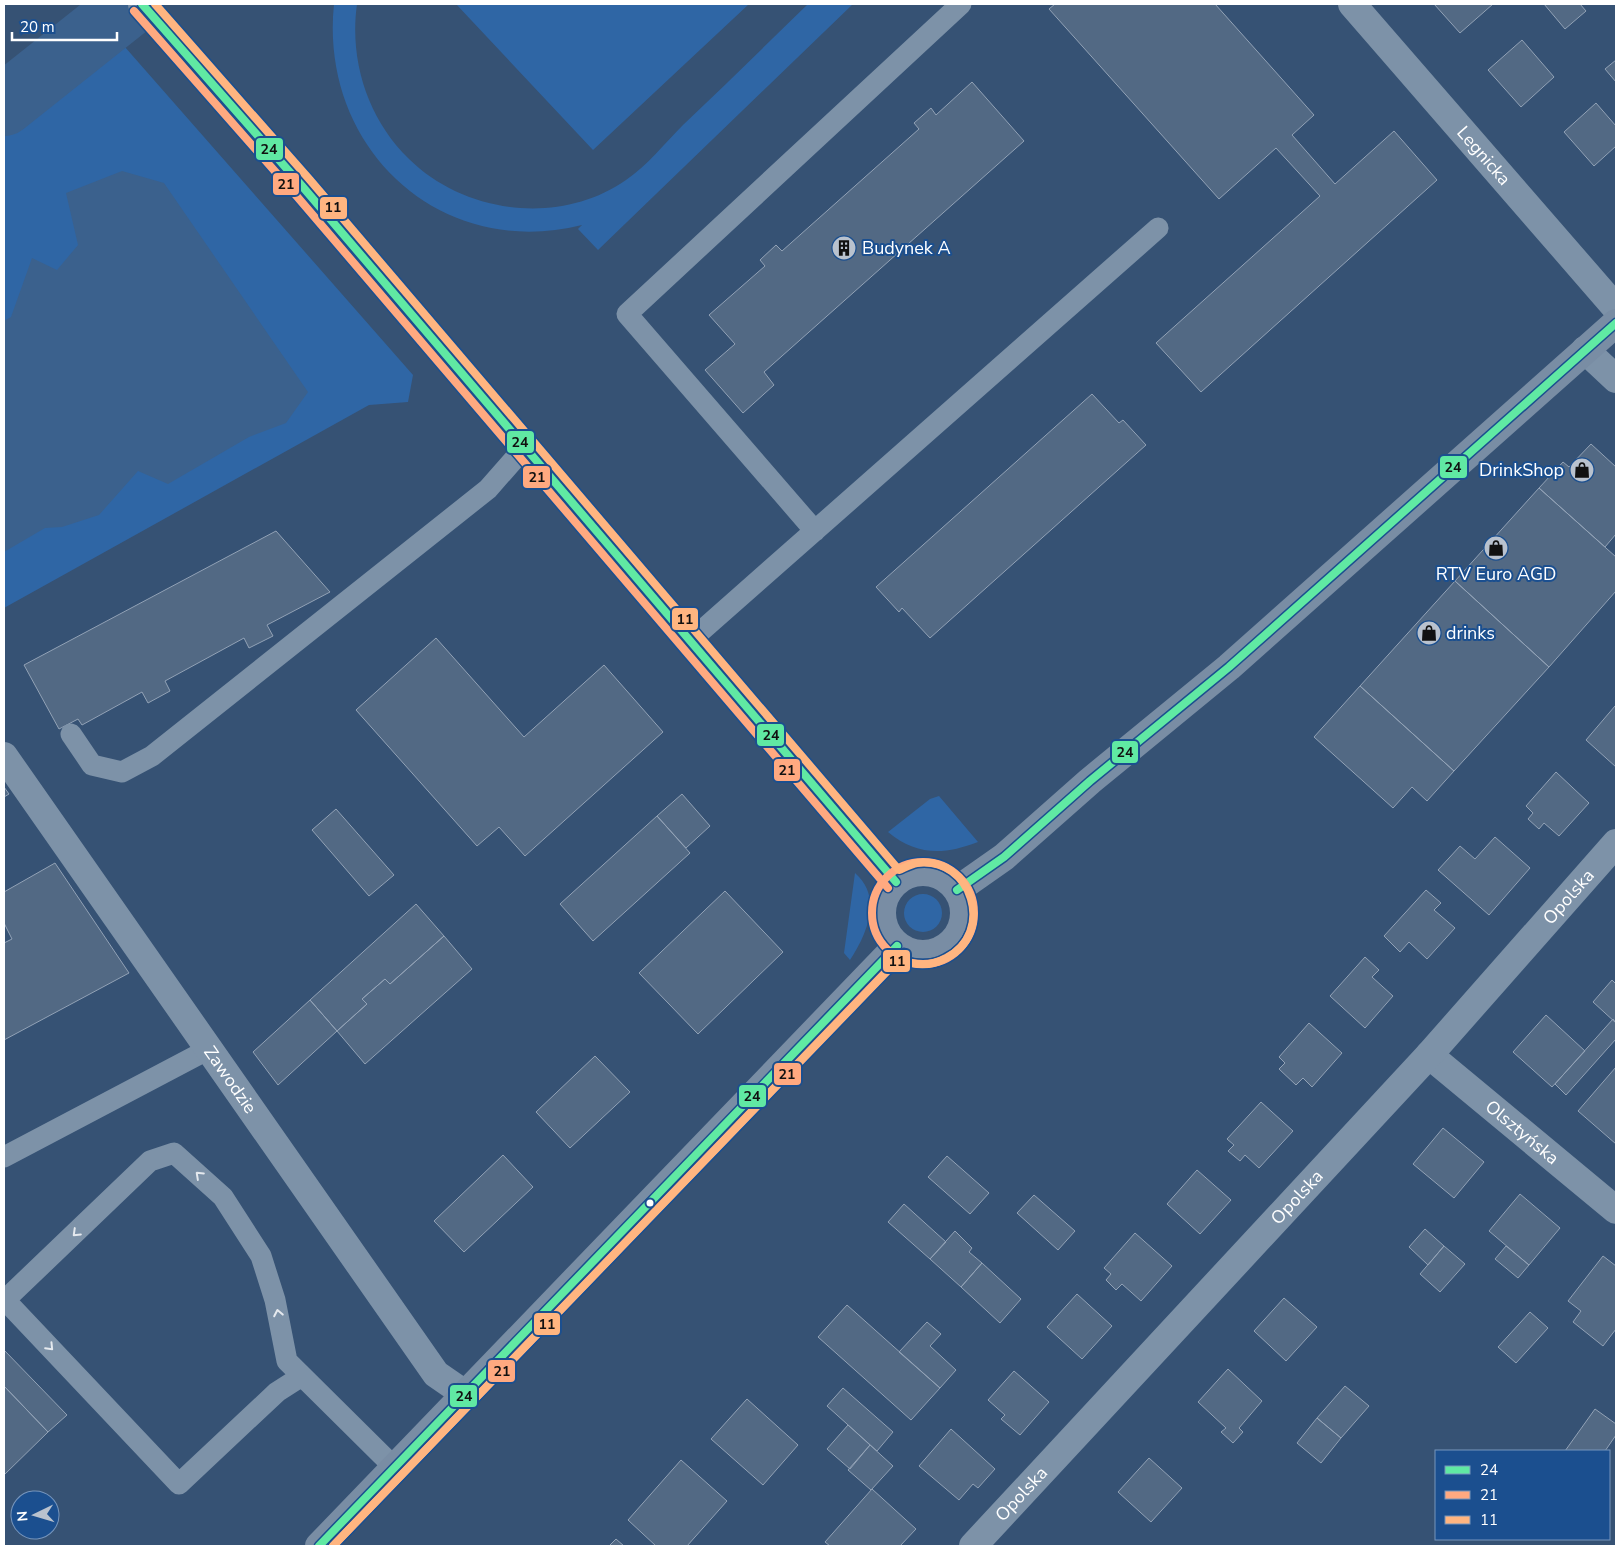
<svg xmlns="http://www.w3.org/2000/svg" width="1620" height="1550" viewBox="0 0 1620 1550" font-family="'Nunito Sans',sans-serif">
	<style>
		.green { fill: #2f66a5 }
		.water { fill: #3b618d }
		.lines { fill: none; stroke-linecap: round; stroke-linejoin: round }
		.river { stroke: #3b618d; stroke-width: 62 }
		.building { fill: #526984; stroke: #92a2b6 }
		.lane { stroke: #7d92a8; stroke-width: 21 }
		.street { stroke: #7d92a8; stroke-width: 28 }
		.secondary { stroke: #798da4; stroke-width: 28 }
		.bus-1-casing { stroke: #1b4f8f; stroke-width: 11 }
		.bus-2-casing { stroke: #1b4f8f; stroke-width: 11 }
		.bus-3-casing { stroke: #1b4f8f; stroke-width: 11 }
		.bus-1 { stroke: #60e9a3; stroke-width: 8 }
		.bus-2 { stroke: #ffa980; stroke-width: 8 }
		.bus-3 { stroke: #ffb580; stroke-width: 8 }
		.oneway { stroke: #e5e9ee }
		.bus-dot { fill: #fff; stroke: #1b4f8f; stroke-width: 2 }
		.labels { text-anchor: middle; stroke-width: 4; stroke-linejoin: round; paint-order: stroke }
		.street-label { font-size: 18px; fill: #fff; stroke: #1b4f8f }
		.poi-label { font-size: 18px; fill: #fff; stroke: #1b4f8f; text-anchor: start }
		.line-badge { stroke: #1b4f8f; stroke-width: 2 }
		.pale-badge-label { font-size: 14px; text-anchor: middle; font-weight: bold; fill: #111 }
	</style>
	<rect width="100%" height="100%" fill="#365274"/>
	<path class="green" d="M334,4H357C349,61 368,119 409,159C465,214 560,226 626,180C647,166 665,143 683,125C725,85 767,44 808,4H853L598,250L578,229L582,225C439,261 319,147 334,4Z
		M456,4H749L593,150Z
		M110,30L413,375L408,402L369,405L4,608V124Z
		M939,796L978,842C944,855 917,856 888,832L930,799Z
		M855,873C883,897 867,934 850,960L844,953Z
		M904 913a19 19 0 1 1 38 0a19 19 0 1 1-38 0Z"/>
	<path class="water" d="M122,171L164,183L308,392L286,423L249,437L168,484L138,471L99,515L62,527L45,528L4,552V321L11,317L32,258L57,270L78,245L66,193Z"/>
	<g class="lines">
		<path class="river" d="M4,105L131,4"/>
	</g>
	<path class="building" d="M1055,4H1215L1314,115L1292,135L1335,184L1394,131L1437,180L1201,392L1156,343L1320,196L1276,148L1219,199L1049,9Z
		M1434,4H1493L1460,33Z
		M1544,4H1580L1586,11L1565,29Z
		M1522,40L1554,77L1521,107L1488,70Z
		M1616,60V82L1605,69Z
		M972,82L1024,141L764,372L774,385L743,413L705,370L735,344L709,315L765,266L760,260L776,245L782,251L919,129L914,123L931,108L936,115Z
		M1596,103L1616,126V146L1594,166L1564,132Z
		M1092,394L1119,423L1123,420L1146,445L930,638L902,608L899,612L876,587Z
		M1591,444L1616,467V534L1605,547L1539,488L1563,462L1569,467Z
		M1539,488L1616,557V591L1549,667L1455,581Z
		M276,531L330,592L267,625L273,636L249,648L244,638L165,681L170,691L148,703L142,692L82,725L78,719L59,729L24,665Z
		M1455,581L1549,667L1454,771L1360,686Z
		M436,638L524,737L604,665L663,732L525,856L499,827L477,846L356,710Z
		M1360,686L1454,771L1427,801L1412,787L1393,808L1314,737Z
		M1615,706L1616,707V767L1586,740Z
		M1556,772L1589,803L1559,836L1544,823L1539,829L1528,819L1533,813L1526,806Z
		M4,787L9,794L4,797Z
		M682,794L710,826L686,848L657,816Z
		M336,809L394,875L369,896L312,830Z
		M657,816L690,853L593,941L560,904Z
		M1495,837L1530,868L1489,915L1438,870L1460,846L1475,859Z
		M55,863L129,973L4,1040V943L12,939L4,923V892Z
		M1426,890L1441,903L1434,910L1455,928L1427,959L1409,942L1400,952L1384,936Z
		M725,891L783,952L698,1034L639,973Z
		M416,904L444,936L390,984L385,979L362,999L367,1004L337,1031L310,1000Z
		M444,936L472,969L365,1064L337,1031L367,1004L362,999L385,979L390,984Z
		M1365,957L1379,970L1372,977L1393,996L1365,1028L1330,996Z
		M1612,980L1616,984V1023L1593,1002Z
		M310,1000L337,1031L278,1085L253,1052Z
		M1546,1015L1585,1051L1552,1087L1513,1052Z
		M1613,1019L1616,1023V1039L1566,1095L1555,1084Z
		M1309,1023L1342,1053L1312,1087L1303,1078L1296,1085L1279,1069L1285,1063L1279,1057Z
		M595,1056L630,1092L570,1148L536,1112Z
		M1616,1067V1144L1578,1111Z
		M1261,1102L1293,1131L1259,1168L1245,1155L1240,1161L1228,1151L1234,1145L1227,1139Z
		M1443,1128L1484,1162L1454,1198L1413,1164Z
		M503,1155L533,1187L464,1252L434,1221Z
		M947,1156L989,1193L970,1214L928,1177Z
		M1197,1170L1231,1200L1200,1234L1167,1204Z
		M1520,1194L1560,1228L1529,1265L1489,1231Z
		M1034,1195L1075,1231L1058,1250L1017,1213Z
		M904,1204L946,1242L930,1259L888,1222Z
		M1425,1229L1444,1246L1428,1265L1409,1247Z
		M955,1231L972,1248L969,1252L982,1263L961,1287L930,1259Z
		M1135,1233L1172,1266L1141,1301L1122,1284L1116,1290L1106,1280L1111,1274L1104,1268Z
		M1444,1246L1465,1264L1440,1292L1420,1274Z
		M1506,1246L1529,1265L1518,1278L1495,1259Z
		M1603,1256L1616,1266V1329L1603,1346L1573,1322L1581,1311L1568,1301Z
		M982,1263L1021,1299L1000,1323L961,1287Z
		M1077,1294L1112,1326L1082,1359L1047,1327Z
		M1284,1298L1317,1327L1286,1361L1254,1331Z
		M847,1305L940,1388L911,1420L818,1337Z
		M1530,1312L1548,1328L1516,1363L1498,1347Z
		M927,1322L941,1334L930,1346L956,1370L940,1388L899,1352Z
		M4,1350L67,1415L48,1432L4,1386Z
		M1228,1369L1262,1401L1239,1428L1243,1432L1233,1443L1221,1432L1226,1428L1198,1402Z
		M1014,1371L1049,1402L1020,1435L1001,1419L1005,1415L988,1400Z
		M4,1386L48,1432L4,1475Z
		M1345,1386L1369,1406L1341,1438L1317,1418Z
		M843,1388L893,1432L877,1451L827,1406Z
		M747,1399L798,1445L763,1485L711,1439Z
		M1595,1409L1616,1424V1435L1605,1451H1565Z
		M1317,1418L1341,1438L1321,1463L1297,1443Z
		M848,1425L870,1445L850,1469L827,1449Z
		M951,1429L995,1469L978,1488L973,1484L959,1500L919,1466Z
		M870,1445L893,1466L871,1490L848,1470Z
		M1149,1458L1182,1488L1151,1522L1118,1492Z
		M681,1460L727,1501L687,1546H656L628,1520Z
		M872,1489L916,1529L900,1546H830L825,1542Z
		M616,1539L624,1546H609Z"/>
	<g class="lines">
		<path class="lane" d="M815,531L627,314L961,4
			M691,640L1158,228
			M71,734L92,765L122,772L152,756L488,489L524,448
			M4,1157L209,1049
			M302,1376L277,1392L179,1484L5,1300L150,1161L174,1153L223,1197L261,1256L275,1300L287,1361L394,1467"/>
		<g class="street">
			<path id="s1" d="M1352,4L1616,308"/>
			<path d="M1585,350L1616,379"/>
			<path id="s2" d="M4,756L436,1374L465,1394"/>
			<path id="s3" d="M1429,1055L1616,1210"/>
			<path id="s4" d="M973,1546L1429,1055L1616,843"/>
		</g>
		<path class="secondary" d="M142,4L302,186L896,882
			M882 913a41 41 0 1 1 82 0a41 41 0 1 1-82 0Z
			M957,890L1004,857L1090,781L1229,667L1616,323
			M319,1546L897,946"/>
		<defs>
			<path id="bus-1" d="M142,4L302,186L896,882
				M957,890L1004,857L1090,781L1229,667L1616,323
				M319,1546L897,946"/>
			<path id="bus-2" d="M134,11L294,193L888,888
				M872 913a51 51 0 1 1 102 0a51 51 0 1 1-102 0Z
				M333,1546L904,953"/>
			<path id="bus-3" d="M155,4L310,180L899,870C904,868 911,864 917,863C972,856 996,933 946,958C930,967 915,966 899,959L333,1546"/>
		</defs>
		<use href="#bus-1" class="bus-1-casing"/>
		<use href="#bus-2" class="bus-2-casing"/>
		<use href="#bus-3" class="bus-3-casing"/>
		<use href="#bus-1" class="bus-1"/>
		<use href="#bus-2" class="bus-2"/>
		<use href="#bus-3" class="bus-3"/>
	</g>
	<defs><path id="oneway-chevron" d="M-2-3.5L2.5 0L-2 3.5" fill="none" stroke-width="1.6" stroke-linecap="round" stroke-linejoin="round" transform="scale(1.25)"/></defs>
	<g class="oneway">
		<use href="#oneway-chevron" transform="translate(199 1175) rotate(-137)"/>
		<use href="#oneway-chevron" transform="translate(76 1233) rotate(136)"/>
		<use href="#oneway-chevron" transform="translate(278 1313) rotate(-101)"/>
		<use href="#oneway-chevron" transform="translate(50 1347) rotate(46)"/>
	</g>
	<defs>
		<symbol id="building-disc" viewBox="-11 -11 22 22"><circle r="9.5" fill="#b9c2ce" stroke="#1b4f8f"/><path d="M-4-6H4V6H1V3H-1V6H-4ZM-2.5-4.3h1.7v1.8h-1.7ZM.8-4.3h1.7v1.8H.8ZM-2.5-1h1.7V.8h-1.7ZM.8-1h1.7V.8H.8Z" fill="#111"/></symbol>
		<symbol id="shop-disc" viewBox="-11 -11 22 22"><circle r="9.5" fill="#b9c2ce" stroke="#1b4f8f"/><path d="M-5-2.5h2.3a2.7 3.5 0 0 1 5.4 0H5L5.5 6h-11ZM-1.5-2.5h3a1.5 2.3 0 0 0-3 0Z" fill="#111"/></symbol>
	</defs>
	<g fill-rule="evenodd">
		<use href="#building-disc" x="830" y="234" width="28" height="28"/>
		<use href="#shop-disc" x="1568" y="456" width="28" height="28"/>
		<use href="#shop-disc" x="1482" y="534" width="28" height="28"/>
		<use href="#shop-disc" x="1415" y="619" width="28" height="28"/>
	</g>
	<circle class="bus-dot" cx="650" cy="1203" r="4.5"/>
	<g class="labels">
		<g class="street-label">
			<text dy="6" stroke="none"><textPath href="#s1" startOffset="201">Legnicka</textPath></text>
			<text dy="6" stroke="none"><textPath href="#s4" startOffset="881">Opolska</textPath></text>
			<text dy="6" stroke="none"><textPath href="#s2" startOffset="395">Zawodzie</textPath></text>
			<text dy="6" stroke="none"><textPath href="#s3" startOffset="121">Olsztyńska</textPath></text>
			<text dy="6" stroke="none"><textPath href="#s4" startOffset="476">Opolska</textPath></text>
			<text dy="6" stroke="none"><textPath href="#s4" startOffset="71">Opolska</textPath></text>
		</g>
		<g class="poi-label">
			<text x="862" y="254">Budynek A</text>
			<text x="1564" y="476" text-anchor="end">DrinkShop</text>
			<text x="1496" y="580" text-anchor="middle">RTV Euro AGD</text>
			<text x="1446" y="639">drinks</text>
		</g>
	</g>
	<g class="line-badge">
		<rect x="255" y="137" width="29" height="24" rx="5" fill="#60e9a3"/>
		<rect x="272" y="172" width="28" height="24" rx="5" fill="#ffa980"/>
		<rect x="319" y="196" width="29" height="24" rx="5" fill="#ffb580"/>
		<rect x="506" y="430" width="29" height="24" rx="5" fill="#60e9a3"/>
		<rect x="1439" y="455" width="29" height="24" rx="5" fill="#60e9a3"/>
		<rect x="522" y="465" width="29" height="24" rx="5" fill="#ffa980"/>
		<rect x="671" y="607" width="28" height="24" rx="5" fill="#ffb580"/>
		<rect x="756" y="723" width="29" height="24" rx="5" fill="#60e9a3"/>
		<rect x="1111" y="740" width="28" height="24" rx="5" fill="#60e9a3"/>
		<rect x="773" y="758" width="28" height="24" rx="5" fill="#ffa980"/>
		<rect x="882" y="949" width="29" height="24" rx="5" fill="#ffb580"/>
		<rect x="773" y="1062" width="29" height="24" rx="5" fill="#ffa980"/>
		<rect x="738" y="1084" width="29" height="24" rx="5" fill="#60e9a3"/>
		<rect x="533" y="1312" width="28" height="24" rx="5" fill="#ffb580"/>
		<rect x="487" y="1359" width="29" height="24" rx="5" fill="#ffa980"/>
		<rect x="449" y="1384" width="29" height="24" rx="5" fill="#60e9a3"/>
	</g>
	<g class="pale-badge-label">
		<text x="269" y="154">24</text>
		<text x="286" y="189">21</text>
		<text x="333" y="212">11</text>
		<text x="520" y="447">24</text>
		<text x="1453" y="472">24</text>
		<text x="537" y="482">21</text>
		<text x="685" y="624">11</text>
		<text x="771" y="740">24</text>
		<text x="1125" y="757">24</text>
		<text x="787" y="775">21</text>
		<text x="897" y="966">11</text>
		<text x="787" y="1079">21</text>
		<text x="752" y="1101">24</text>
		<text x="547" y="1329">11</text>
		<text x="502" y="1376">21</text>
		<text x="464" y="1401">24</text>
	</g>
	<rect width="1620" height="1550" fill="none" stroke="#ffffff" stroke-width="10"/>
	<rect x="1435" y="1450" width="175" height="90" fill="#1b4f8f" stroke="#7695bc"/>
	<rect x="1445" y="1466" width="25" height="8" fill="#60e9a3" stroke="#7695bc"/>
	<text x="1480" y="1475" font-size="15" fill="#ffffff">24</text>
	<rect x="1445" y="1491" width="25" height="8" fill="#ffa980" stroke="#7695bc"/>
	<text x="1480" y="1500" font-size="15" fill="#ffffff">21</text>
	<rect x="1445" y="1516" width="25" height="8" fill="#ffb580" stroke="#7695bc"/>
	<text x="1480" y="1525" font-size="15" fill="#ffffff">11</text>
	<g transform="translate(35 1515) rotate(265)"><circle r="24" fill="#1b4f8f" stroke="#7695bc"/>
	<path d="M0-4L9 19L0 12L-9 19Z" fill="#b9c2ce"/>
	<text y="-8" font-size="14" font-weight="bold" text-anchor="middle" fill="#ffffff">N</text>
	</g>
	<path d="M12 32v8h105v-8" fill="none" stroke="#ffffff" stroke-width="2.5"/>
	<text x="20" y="32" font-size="15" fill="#ffffff" stroke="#1b4f8f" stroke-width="4" paint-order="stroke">20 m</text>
</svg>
